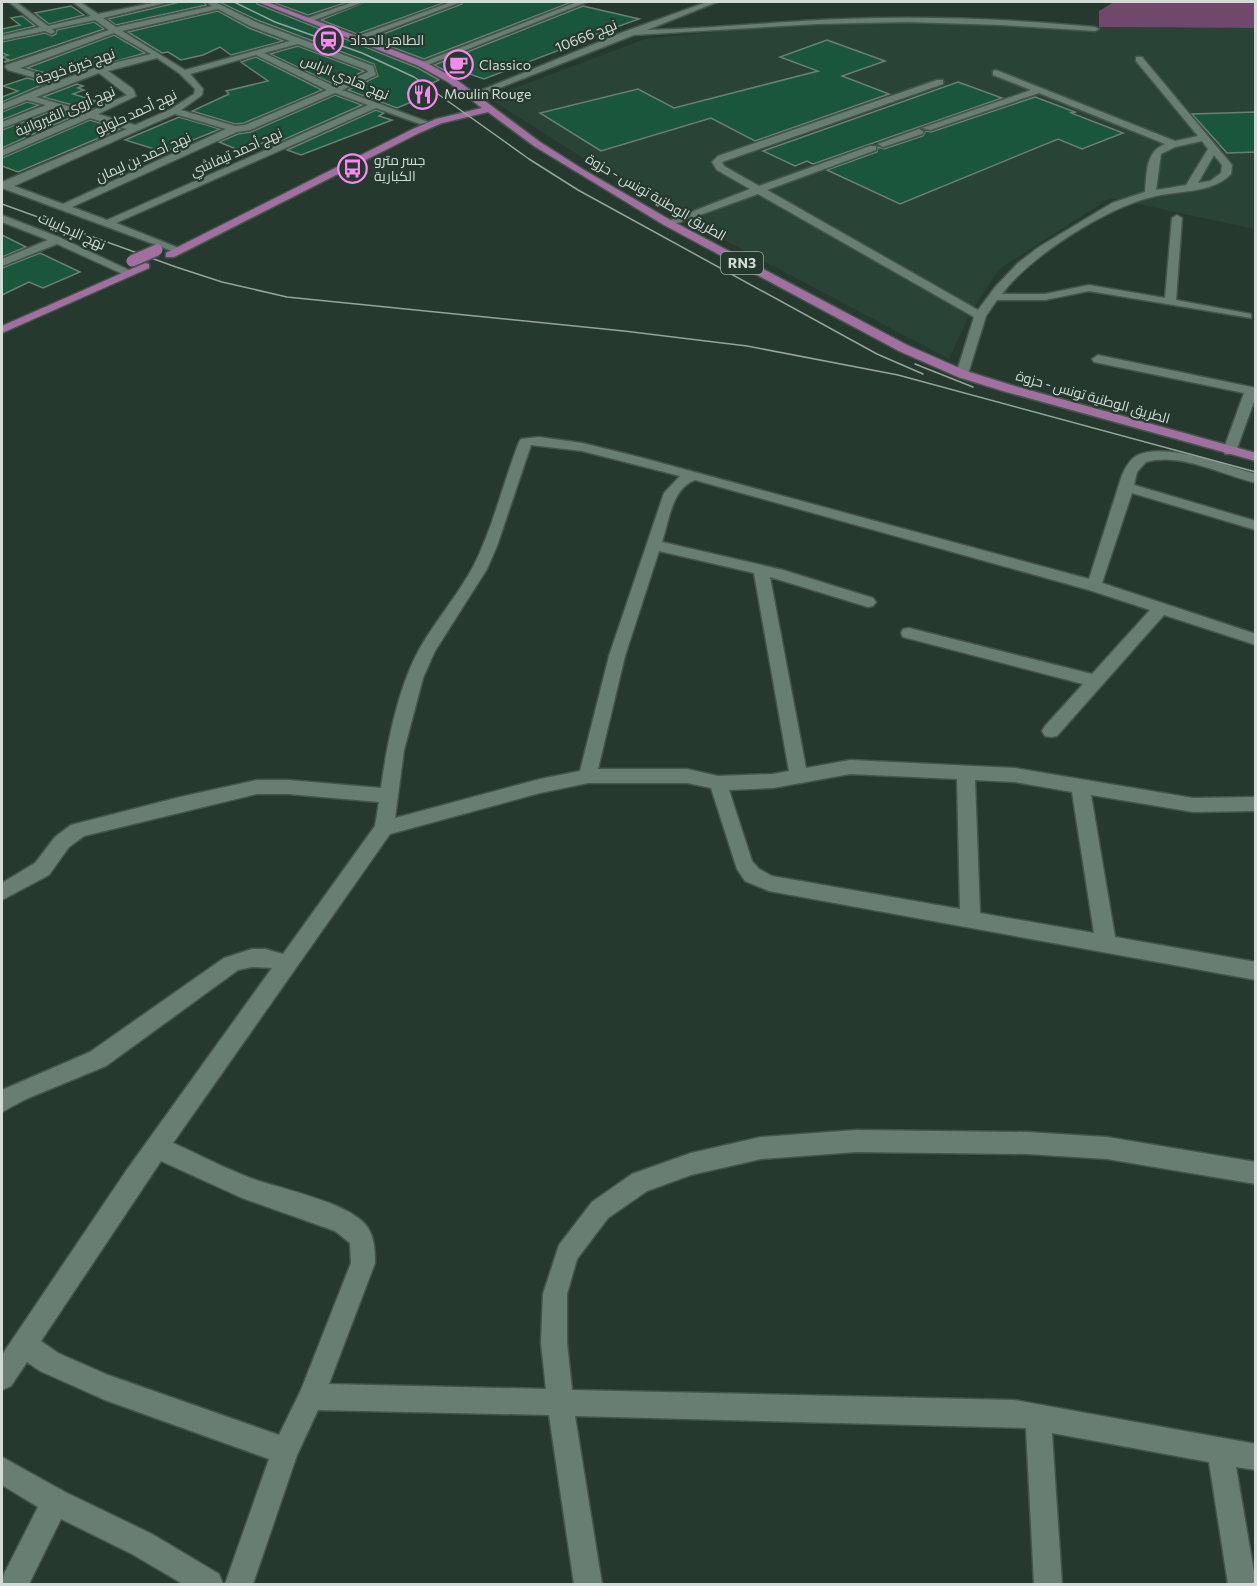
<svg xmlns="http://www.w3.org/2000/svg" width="1257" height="1586" viewBox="0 0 1257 1586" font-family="Commissioner,Cairo,sans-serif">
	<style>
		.built { fill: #294436 }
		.green { fill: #6f486c }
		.building { fill: #1a563c; stroke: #6a7f73; stroke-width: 1.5 }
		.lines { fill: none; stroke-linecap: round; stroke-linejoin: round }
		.minor-casing { stroke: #44554c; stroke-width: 3 }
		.major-casing { stroke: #44554c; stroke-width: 3 }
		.minor { fill: #697e72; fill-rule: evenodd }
		.major { fill: #a170a1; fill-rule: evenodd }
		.tram { stroke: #96a49c; stroke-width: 1.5 }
		.major-bridge-casing { stroke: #44554c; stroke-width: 14; stroke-linecap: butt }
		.major-bridge { stroke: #a170a1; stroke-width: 11 }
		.labels { text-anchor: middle; stroke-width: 4.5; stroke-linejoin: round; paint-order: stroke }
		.far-street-label { font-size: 14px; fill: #d0dcd5; stroke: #26392f }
		.far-poi-label { font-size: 14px; fill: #d0dcd5; stroke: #26392f; text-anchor: start }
		.shield { fill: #26392f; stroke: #9daba3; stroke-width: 1.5 }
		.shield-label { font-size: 14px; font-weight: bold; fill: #d0dcd5 }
	</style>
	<rect width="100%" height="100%" fill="#26392f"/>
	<path class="built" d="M917,20L1059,23L1099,27L1255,28V229L1110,198L999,269L968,317L949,359L658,205L488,98L645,39L780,25Z"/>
	<path class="green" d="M1114,2H1255V28L1099,27V11Z"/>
	<path class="building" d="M180,2H204L206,5L116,25L108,19Z
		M219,2H256L257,4L418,68L439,80L409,94L421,98L397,108L348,90L378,76L374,64L257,20Z
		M272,2H348L308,15Z
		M365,2H446L357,34L321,20Z
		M463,2H572L424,59L370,39L462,4Z
		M71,6L84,15L49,24L35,13Z
		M583,6L639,19L566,45L570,46L484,79L461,71L452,74L434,65Z
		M218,11L249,28L283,41L231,55L220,47L203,55L181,60L168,52L162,53L128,32Z
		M22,16L35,26L2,34V29L20,25L11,18Z
		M94,22L104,29L6,62H4L9,60L2,57L8,55L2,53V42L45,33L52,36L56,34L57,30Z
		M114,35L145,53L60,77L27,68Z
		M827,40L885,61L842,76L889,94L755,141L711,118L601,151L540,113L638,89L674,108L818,71L780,57Z
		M298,46L364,71L335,85L270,54Z
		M256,57L322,90L244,123L235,124L192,111L229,94L226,91L268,81L241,62Z
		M27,78L46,83L2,102V97L18,91L3,86Z
		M958,82L1002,98L813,164L807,161L795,166L763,151Z
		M77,84L83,86L78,88L84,90L73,94L96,101L80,107L43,97Z
		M335,95L362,105L274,144L267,141L243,152L219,142L238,134L251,132Z
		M1035,97L1075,112L1071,113L1123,133L1082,149L1058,139L900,204L827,170L877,152L878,147L884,149L923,136L926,131L931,132Z
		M27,102L39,105L2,120V112Z
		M55,110L74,116L2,148V130Z
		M376,110L384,113L379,116L392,120L301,155L287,150Z
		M1256,112V152L1227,153L1192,114Z
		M179,117L220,129L164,152L125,140Z
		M90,120L120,129L18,172L2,166V158Z
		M2,235L26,247L2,257Z
		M40,253L80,272L43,288L29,282L2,295V268Z"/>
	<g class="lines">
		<defs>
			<path id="minor" d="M9,2H16L48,26L91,16L73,2H80L98,14L157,2H169L103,18L116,27L212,6L206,2H215L256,22L373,66L376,75L342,90L428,122L420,124L376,108L116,223L184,250L179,253L175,252L2,188V182L127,129L90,118L2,156V150L81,115L55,108L2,128V122L46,105L27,100L2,110V104L53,83L8,70L5,67L6,65L109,30L95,20L52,29L55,32L51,34L45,31L2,40V36L40,27ZM218,9L250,26L290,41L185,70L122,31ZM114,33L151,54L97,67L61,80L20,68ZM298,44L367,70L368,72L335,87L264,53ZM256,55L327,90L245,125L235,126L181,110L202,95L203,89L190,74ZM157,58L179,73L195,89L194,94L171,109L135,125L98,114L136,96L133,89L108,71ZM99,73L127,95L88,112L36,97ZM335,93L368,105L107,220L72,207L237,132L250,130ZM175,114L226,129L63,204L14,186Z
				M353,2H363L309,22L302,20Z
				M451,2H461L360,40L353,38Z
				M577,2H587L425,66L418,64Z
				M707,2H717L647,30C713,29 778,21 844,19C928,16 1011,19 1095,27L1099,29L1095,31L1001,25L907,22L817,24L634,35L474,98L467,96L626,31Z
				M1136,57H1142L1232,165L1231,174C1212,194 1178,190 1152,197C1106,208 1030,256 1002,294H1045L1089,285L1165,298L1172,218L1177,215L1182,218L1176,300L1251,314V318L1089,291L1045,300H997L986,316L968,374L962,378L956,374L974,317L758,194L672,225L663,223L750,189L717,170L712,162L718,156L937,80H943V84L722,162L724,166L759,186L870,146H876V150L767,190L978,310L996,286L1018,263L1039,247L1112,203L1145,192C1147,173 1145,152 1165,144L1039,93L930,130L922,128L1031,90L993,75V71L996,70L1175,141L1198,136L1136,61ZM1202,141L1208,149L1186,185L1156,190L1161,154L1175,147ZM1214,155L1222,165L1221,173L1210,181L1198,183Z
				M919,129L924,132L922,134L883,147L878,144Z
				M2,215L61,238L135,273L133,275H125L57,244L2,266V259L48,240L2,222Z
				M1098,355L1256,388V396L1235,454H1225L1223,451L1244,393L1094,362L1092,359Z
				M539,437L582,443L639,457L1089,579L1122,475C1125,469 1129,460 1136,456C1165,441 1225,466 1256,474V483C1222,475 1181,452 1146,462L1137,472L1134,485L1256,521V530L1132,493L1102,583L1256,634V645L1164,615L1057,736L1051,737L1045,736L1042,731L1045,726L1083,684L903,637L901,633L903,629L909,628L1092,674L1150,610L1089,590L695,480C672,488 669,521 662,542L783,570L873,598L876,602L873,606L868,607L770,577L806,768L850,760L1015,768L1193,798L1256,797V811L1193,812L1091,795L1115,937L1256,962V980L769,891L745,881L737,869L711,788L687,783H588L540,793L390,834L173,1143C200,1155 226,1169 253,1179C282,1189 345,1202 365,1224C374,1234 375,1249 375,1263L329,1384L546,1389L541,1343L543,1294L559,1245L592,1202L632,1174L691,1153L761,1137L856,1130L1027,1132L1107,1137L1256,1162V1184L1107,1159L1027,1154L856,1152L761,1159L691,1175L647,1191L608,1218L577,1259L567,1294V1343L572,1390L1014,1400L1256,1444V1470L1236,1467L1256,1584H1228L1209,1462L1052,1433L1062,1584H1034L1026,1428L575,1416L602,1584H574L549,1415L318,1410L297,1455L253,1584H225L269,1459L105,1400L40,1371L27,1362L11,1386L2,1390V1355L126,1171L272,968L252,967L238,970L106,1066L26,1099L2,1112V1090L90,1052L224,958L252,949H265L283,954L375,826L379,802L288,794H257L84,836L69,847L49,875L2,900V883L35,863L55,837L71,825L180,797L257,780H288L381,788C387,744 398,687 420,648C436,620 458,595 473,567C493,528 503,483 519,442L521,439ZM531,445L582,451L680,476L664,493L609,656L580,771L540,779L395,818L404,750L423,678L435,651L487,569L497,546ZM659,551L754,573L789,771L773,774L718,776L687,769H598L625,656ZM850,774L957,779L960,909L772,876L759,869L752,861L729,790L773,788ZM975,780L1015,782L1072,792L1094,933L980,913ZM161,1161L242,1198L335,1231L350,1243L351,1263L301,1390L279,1435L108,1375L58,1353L41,1341Z
				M2,1457L65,1492L152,1534L219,1574L223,1584H183L132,1554L61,1519L29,1584H2L4,1574L38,1507L2,1485Z"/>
			<path id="major" d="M258,2H267L425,62L454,78L540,142L584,170L672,221L907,345L966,371L1011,385L1256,453V461L1003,391L958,377L899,351L664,225L534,146L488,112L442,123L419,133L174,257H166V253L413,129L436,119L482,108L448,82L419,66Z
				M145,263L149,264V268L2,333V326Z"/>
		</defs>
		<use href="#minor" class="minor-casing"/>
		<use href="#major" class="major-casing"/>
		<use href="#minor" class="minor"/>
		<use href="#major" class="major"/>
		<path class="tram" d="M234,2L275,22L362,53L414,77L529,159L578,190L877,354L923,374
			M2,204L176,267L222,282L287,297L624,331L747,346L898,375L1256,472
			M915,364L973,387"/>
		<defs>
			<path id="major-bridge" d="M132,261L157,250"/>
		</defs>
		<use href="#major-bridge" class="major-bridge-casing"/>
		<use href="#major-bridge" class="major-bridge"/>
	</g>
	<defs>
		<symbol id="station-ring" viewBox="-11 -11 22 22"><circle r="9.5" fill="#26392f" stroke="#f689ed" stroke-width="1.5"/><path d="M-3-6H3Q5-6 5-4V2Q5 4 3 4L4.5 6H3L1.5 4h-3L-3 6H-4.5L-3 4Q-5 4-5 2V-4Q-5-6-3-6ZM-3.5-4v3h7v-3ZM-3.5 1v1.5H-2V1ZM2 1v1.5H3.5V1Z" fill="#f689ed"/></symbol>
		<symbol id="cafe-ring" viewBox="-11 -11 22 22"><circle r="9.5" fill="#26392f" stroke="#f689ed" stroke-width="1.5"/><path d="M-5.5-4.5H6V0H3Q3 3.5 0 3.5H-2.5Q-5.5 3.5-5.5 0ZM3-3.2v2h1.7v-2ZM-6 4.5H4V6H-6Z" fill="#f689ed"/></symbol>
		<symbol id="restaurant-ring" viewBox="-11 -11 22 22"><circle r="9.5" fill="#26392f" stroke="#f689ed" stroke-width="1.5"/><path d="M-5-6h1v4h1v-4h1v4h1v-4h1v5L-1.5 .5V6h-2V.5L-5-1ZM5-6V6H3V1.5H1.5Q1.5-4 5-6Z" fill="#f689ed"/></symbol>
		<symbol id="bus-ring" viewBox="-11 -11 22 22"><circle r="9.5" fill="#26392f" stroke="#f689ed" stroke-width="1.5"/><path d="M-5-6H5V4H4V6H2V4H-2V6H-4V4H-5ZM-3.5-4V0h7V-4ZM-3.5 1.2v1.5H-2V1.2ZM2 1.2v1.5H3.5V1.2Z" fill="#f689ed"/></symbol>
	</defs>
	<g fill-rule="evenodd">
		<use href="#station-ring" x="312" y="24" width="33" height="33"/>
		<use href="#cafe-ring" x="442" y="48" width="33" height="33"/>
		<use href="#restaurant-ring" x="406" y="78" width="33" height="33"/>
		<use href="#bus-ring" x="336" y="152" width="33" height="33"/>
	</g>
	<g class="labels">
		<g class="far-street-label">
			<text transform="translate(586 36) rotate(-22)" y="5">نهج 10666</text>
			<text transform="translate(75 66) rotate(-19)" y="5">نهج خيرة خوجة</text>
			<text transform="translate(345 77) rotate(23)" y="5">نهج هادي الراس</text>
			<text transform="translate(65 111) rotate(-23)" y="5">نهج أروى القيروانية</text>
			<text transform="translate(136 112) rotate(-25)" y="5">نهج أحمد حلولو</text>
			<text transform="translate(236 152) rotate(-24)" y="5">نهج أحمد تيفاشي</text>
			<text transform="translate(143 157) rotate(-24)" y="5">نهج أحمد بن ليمان</text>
			<text transform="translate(656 197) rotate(30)" y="5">الطريق الوطنية تونس - حزوة</text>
			<text transform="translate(72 231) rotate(24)" y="5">نهج الإجابيات</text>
			<text transform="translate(1093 397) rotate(16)" y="5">الطريق الوطنية تونس - حزوة</text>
		</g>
		<g class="far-poi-label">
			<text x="350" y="45">الطاهر الحداد</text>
			<text x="479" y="70">Classico</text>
			<text x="444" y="99">Moulin Rouge</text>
			<text x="374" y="165">جسر مترو<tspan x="374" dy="16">الكبارية</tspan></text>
		</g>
		<rect class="shield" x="721" y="252" width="42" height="22" rx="4.5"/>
		<g class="shield-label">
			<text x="742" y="268">RN3</text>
		</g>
	</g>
	<rect width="1257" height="1586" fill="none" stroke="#d0dcd5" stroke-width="6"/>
</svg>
